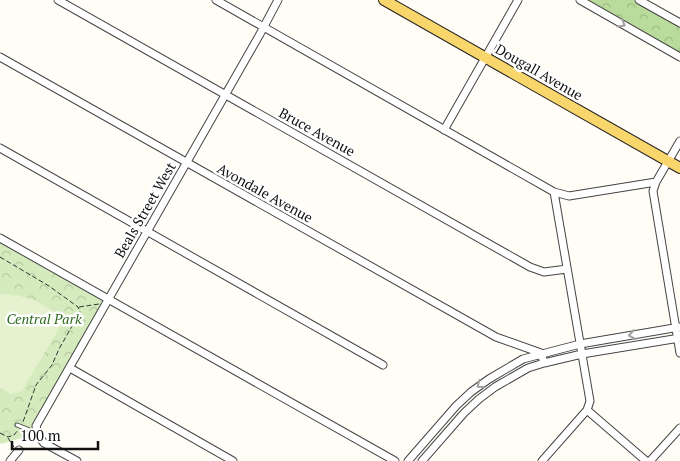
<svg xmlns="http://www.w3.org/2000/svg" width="680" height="461" viewBox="0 0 680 461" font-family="'PT Serif',serif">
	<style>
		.forest { fill: url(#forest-crowns) }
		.park { fill: url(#park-crowns) }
		.pitch { fill: #e6f2cf }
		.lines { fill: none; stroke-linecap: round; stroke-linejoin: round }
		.service-casing { stroke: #444; stroke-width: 5 }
		.minor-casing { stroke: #444; stroke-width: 9 }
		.primary-casing { stroke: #222; stroke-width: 12 }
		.path { stroke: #333; stroke-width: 1; stroke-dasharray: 5 2.5; stroke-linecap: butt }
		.service { stroke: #fff; stroke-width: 3 }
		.minor { stroke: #fff; stroke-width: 7 }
		.primary { stroke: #f9d66b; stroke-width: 10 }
		.oneway { stroke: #a0a0a0 }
		.labels { text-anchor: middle; stroke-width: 5; stroke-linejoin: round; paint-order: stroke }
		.street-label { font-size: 14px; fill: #111; stroke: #fff }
		.park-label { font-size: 14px; font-style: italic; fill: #2f6b1f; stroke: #fff }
	</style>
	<defs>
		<pattern id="forest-crowns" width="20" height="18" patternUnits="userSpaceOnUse" patternTransform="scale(1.25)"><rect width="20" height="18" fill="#b9dc9c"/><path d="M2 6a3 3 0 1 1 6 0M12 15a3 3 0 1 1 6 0" fill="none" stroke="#9ebc85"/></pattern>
		<pattern id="park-crowns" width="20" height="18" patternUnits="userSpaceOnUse" patternTransform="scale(1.25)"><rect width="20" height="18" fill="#d5ebbd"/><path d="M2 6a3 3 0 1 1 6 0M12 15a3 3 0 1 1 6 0" fill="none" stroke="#b6c8a1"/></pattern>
	</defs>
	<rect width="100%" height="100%" fill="#fffdf5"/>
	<path class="forest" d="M587,0H634L680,26V53Z"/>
	<path class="park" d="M0,242L99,298L104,304L32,424L33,436L24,437L2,444L0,443Z"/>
	<path class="pitch" d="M3,294C30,296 43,302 64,320L22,391L11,394L0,388V295Z"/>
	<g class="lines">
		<defs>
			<path id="service" d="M17,425L37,433"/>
			<path id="minor" d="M58,0L530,267L544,272L567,269
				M216,0L554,192L569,196L656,182
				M580,0L680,57
				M639,0L680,23
				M0,57L496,337L541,353L544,363
				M444,130L518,0
				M680,141L656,182L653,191L680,353
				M0,148L383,365
				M554,192L590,401L587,410L646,461
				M0,238L395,461
				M70,368L233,461
				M10,461L19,450
				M77,461L44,443L39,437L36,426L260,34L278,0
				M408,461L456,406L471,392L489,379L523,359L580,344L680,327
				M422,461L464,413L479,399L495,387L528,368L544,363L582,354L680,338
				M542,461L587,410
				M650,461L680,428"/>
			<path id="primary" d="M384,0L680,168"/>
		</defs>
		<use href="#service" class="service-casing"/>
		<use href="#minor" class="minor-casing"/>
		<use href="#primary" class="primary-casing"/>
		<path class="path" d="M0,257L49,286L78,307L80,312L59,349L52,365L36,385L23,422
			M79,307L99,304
			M0,433L8,437L14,435L18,430
			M8,438L14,447
			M24,442L29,435"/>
		<use href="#service" class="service"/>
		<use href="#minor" class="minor"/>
		<use href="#primary" class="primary"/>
	</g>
	<defs><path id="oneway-chevron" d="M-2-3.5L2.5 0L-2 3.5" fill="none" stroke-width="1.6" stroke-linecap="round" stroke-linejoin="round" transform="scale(1.25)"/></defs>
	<g class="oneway">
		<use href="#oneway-chevron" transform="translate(622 24) rotate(30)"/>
		<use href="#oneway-chevron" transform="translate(632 335) rotate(170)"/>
		<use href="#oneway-chevron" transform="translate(480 385) rotate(144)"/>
	</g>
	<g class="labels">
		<g class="street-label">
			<text transform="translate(539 72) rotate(30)" y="5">Dougall Avenue</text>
			<text transform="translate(317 132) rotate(29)" y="5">Bruce Avenue</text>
			<text transform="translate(265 193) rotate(29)" y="5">Avondale Avenue</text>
			<text transform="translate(145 210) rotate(-60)" y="5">Beals Street West</text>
		</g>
		<g class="park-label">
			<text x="44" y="324">Central Park</text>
		</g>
	</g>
	<path d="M12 441v8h86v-8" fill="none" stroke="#111111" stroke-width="2.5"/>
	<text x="20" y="441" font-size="15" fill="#111111" stroke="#ffffff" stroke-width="4" paint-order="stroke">100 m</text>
</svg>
